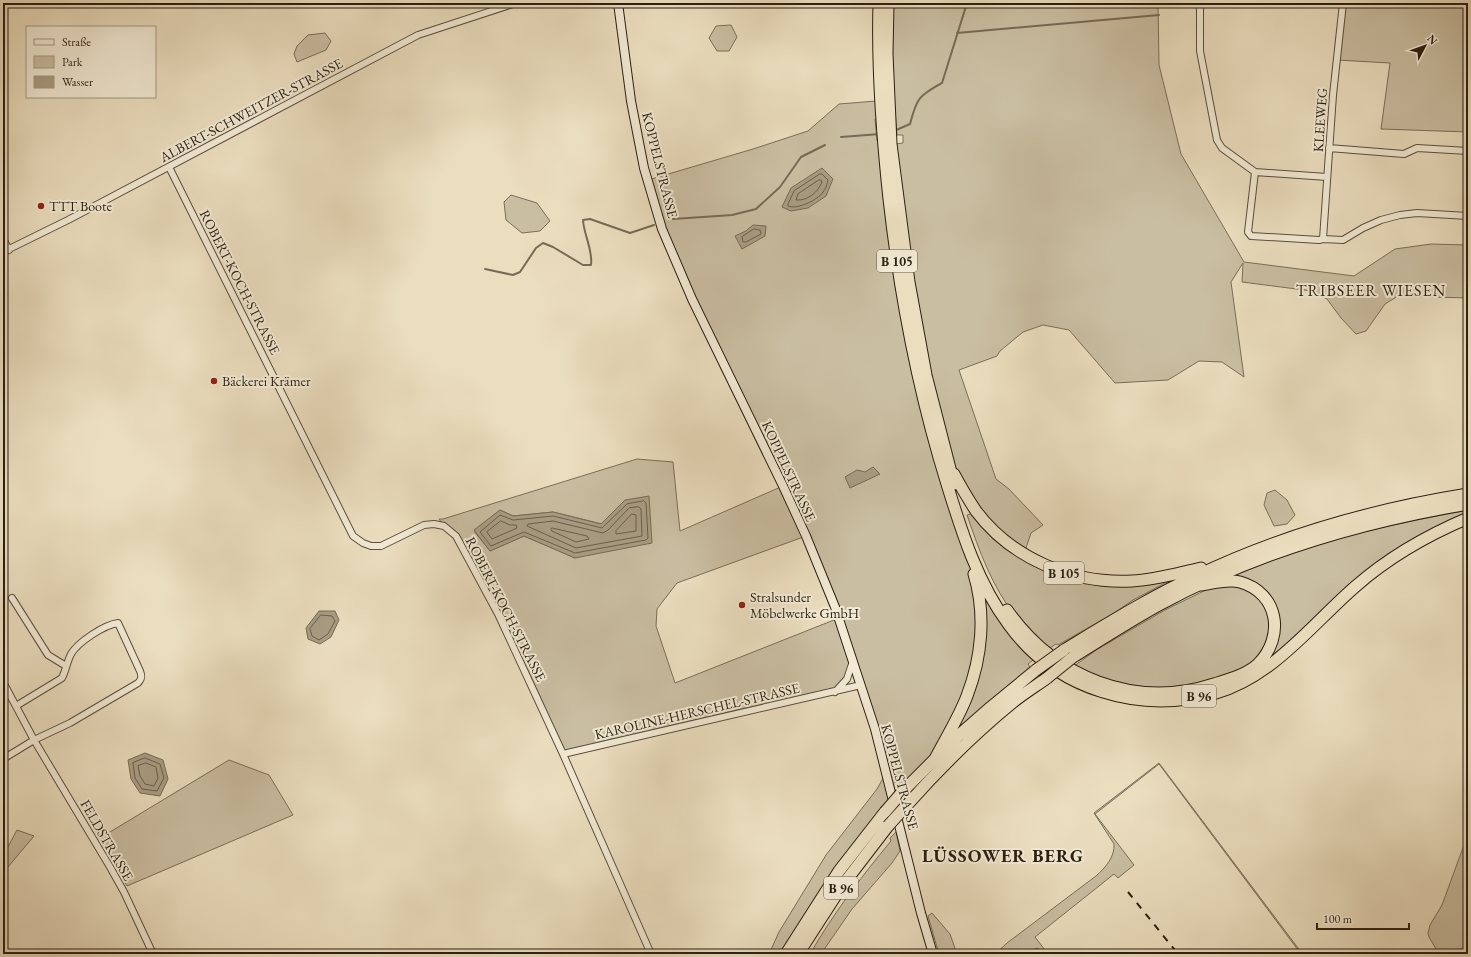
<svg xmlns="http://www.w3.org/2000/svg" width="1471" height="957" viewBox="0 0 1471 957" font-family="'EB Garamond',serif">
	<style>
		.green { fill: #cabea2; stroke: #7a6e5a; fill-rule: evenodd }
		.water { fill: #a99d84; stroke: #766b56 }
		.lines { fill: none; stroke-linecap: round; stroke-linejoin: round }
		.shore { stroke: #6a5e4b; stroke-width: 1 }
		.stream { stroke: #766b56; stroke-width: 2 }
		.street-casing { stroke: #5a4f3d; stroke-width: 8 }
		.secondary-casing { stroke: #2a1f12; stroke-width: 10 }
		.highway-casing { stroke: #2a1f12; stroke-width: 13 }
		.street { stroke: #f2ead5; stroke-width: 6 }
		.secondary { stroke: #f2ead5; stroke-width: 8 }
		.highway { stroke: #ebdebf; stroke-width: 11 }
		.rail { stroke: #2a1f12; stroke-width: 2; stroke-dasharray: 7 7; stroke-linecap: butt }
		.highway-bridge-casing { stroke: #2a1f12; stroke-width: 13; stroke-linecap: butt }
		.highway-bridge { stroke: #ebdebf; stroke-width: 11 }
		.poi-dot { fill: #8f2418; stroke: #f2ead5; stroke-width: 1.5 }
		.labels { text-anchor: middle; stroke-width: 4; stroke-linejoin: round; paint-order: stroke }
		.shield { fill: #f2ead5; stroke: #665c4c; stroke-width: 1 }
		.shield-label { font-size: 13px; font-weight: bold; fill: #2a1f12 }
		.street-label { font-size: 14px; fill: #2a1f12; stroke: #f2ead5 }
		.poi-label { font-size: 14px; fill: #2a1f12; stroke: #f2ead5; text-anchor: start }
		.quarter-label { font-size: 16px; letter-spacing: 1px; fill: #2a1f12; stroke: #f2ead5 }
		.district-label { font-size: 18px; font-weight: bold; letter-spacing: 1px; fill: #2a1f12; stroke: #f2ead5 }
	</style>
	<rect width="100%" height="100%" fill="#ebdebf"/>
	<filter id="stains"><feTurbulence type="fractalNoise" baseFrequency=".005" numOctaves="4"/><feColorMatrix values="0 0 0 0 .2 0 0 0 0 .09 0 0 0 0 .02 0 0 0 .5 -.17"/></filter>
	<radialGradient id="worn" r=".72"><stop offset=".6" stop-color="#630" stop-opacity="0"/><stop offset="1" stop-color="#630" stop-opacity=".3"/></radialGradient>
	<path class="green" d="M892,3H1158L1159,65L1181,154L1244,262L1354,276L1395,249L1431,244L1468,245V298L1398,296L1385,304L1366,331L1356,334L1341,318L1327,299L1312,291L1242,282L1243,263L1231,282L1244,377L1222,362L1199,361L1168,380L1115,383L1069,330L1043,325L1023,332L1000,351L997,356L959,370L996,479L1009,489L1043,525L1031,533L1024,554L998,535L949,464L926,375L896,144L903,143V135H897L893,85Z
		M1343,3H1468V132L1381,129L1390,63L1337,60Z
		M731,25L737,37L729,51H717L709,38L716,26Z
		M325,33L331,41L326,50L297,62L294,54L297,46L308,35Z
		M876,101L877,119H875L877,141L883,145L893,235L978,592L976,667L935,759L885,812L786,954H769L779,932L826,855L877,789L886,773L853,661L847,679L835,692L563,754L498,614L456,536L444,526L439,519H443L637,459L673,462L680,531L783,486L692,299L648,180L753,149L808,131L839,104ZM625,500L575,558L524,536L490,551L474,531L500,510L513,516L553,512L602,524ZM806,536L839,618L675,683L656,626L657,609L677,583Z
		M511,195L537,203L550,221L540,231L522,233L506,220L504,202Z
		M1275,490L1287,500L1295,515L1287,524L1274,526L1264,505L1267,493Z
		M1468,510V516L1417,540L1276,656L1182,697L1083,678L1188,694L1269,656L1274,607L1231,577C1258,566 1285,555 1314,546C1364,530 1416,520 1468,510Z
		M975,512L992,532L1076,578L1180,575L1133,600L1114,613L1058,645L1056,644L1047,650C1037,639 1025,629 1016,617C992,587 979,550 967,515Z
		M1222,584L1249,588L1269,609L1270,642L1250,667L1181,689L1120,686L1073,667L1096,650L1165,610L1212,587Z
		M980,585L1037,657L1028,664L1030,667L957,729L976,679Z
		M229,760L269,775L293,815L127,886L100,838Z
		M1159,763L1301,952V954H1294L1298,950L1159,764L1095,814L1134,865L1118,878L1114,874L1035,937L1048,954H1045L1037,948L1025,954H995L1007,943L1096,876C1105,868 1115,857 1114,844L1094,813Z
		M17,830L34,836L3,873V856Z
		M896,832L900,851L892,863L852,909L821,954H810C833,914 861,877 891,841L890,838Z
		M1468,834V954H1439L1429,937L1428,933L1430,925L1442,905Z
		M932,913L950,934L957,954H939L928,916Z"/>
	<path class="water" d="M822,168L833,179L826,196L808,208L791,211L782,207L791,188Z
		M753,225L766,226L765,236L742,249L735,236L746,231Z
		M873,467L880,474L850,488L845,477L857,470L865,472Z
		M649,496L652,543L575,558L524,536L490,551L474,530L500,510L513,516L553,512L601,524L625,500Z
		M319,611H335L339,620L331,637L320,644L308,639L306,628Z
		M145,753L163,760L168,779L160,796L140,793L131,779L128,760Z"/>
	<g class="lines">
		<path class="shore" d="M820,174H822L828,180C827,184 826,189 823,192C818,200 797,210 788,206V204L794,191Z
			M819,180H821L822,182C818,192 808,201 796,200L798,194Z
			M754,229L760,230L761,234L746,242H743L742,237Z
			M644,501L646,503L648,538L646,540L575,553L524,532L491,546L480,532L500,515L513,520L553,516L602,528L627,504Z
			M639,507L641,509L642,536L576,548L527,526L528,524L553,521L603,533L608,530L629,508Z
			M632,514L636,515V531L616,534V531Z
			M501,521L510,525H516L517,528L492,539L487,532Z
			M552,528L587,536L589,539L576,542L552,531L551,530Z
			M321,615L332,616L335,621L328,634L319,640L312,636L310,629Z
			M145,758L160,764L164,778L157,791L142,789L135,778L133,763Z
			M146,763L156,767L158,778L154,786L145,784L140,776L138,766Z"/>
		<path class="stream" d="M957,33L1159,15
			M894,131L910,124C917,97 919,96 942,83L967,3
			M841,137L880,134
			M673,219L732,215L756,209L780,187L801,157L825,145
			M485,269L513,275L520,272L536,248L543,243L553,247L583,265H591C593,249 584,236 583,220L590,219L630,233L654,225"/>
		<defs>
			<path id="street" d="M1200,3V51L1217,140L1222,148L1255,172L1327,177
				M1329,148L1404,154L1417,148L1468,151
				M169,167L353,536L363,543L371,546H381L424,525L434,524L444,526L456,536L498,614L563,754L651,954
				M1255,172L1248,232L1251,236L1319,240L1323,239L1343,240L1363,228L1381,220L1400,215L1417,213L1468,216
				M3,239L9,250
				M1323,239L1333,95L1343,3
				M3,252L68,220L418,35L516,3
				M12,598L48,655L66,666
				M3,682L34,740L3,759
				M835,692L847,679L853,661
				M16,706L62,678C66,670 67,662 71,654C78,642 104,625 118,623L140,671C142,676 142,679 138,683L70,723L34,740L110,867L124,892L153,954
				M563,754L861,685"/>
			<path id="secondary" d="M618,3L631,101L644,168L662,229L692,299L783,486L806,536L835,607L875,729L921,913L933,954"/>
			<path id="highway" d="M879,3C877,69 882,134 889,199C900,296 918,391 947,484C962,533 978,584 1009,625C1056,690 1140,715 1216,693C1274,676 1312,624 1356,586C1389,557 1428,535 1468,518
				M888,3L887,54L891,144L909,282L926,375L954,484
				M954,474C961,487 968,499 976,511C1012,559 1073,584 1132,581C1155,580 1178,573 1201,568
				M1007,610C1054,677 1134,710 1214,684C1229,679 1246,675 1258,664C1285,637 1279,593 1240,582C1228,579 1213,583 1201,585
				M1064,650C1107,624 1150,597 1196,576C1282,535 1374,509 1468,494
				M1073,657C1102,639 1130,621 1159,605C1255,553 1360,522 1468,504
				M935,759C946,738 959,717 967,696C982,657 986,614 974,574
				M904,790L958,736L991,707L1036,670
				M907,805C940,768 974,734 1012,703C1023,694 1036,686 1047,678
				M786,954L839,871L885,812
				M798,954L842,886L888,826"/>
		</defs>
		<use href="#street" class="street-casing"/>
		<use href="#secondary" class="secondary-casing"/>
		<use href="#highway" class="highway-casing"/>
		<use href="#street" class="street"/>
		<use href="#secondary" class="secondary"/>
		<use href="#highway" class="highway"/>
		<path class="rail" d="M1128,892L1178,954"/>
		<defs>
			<path id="highway-bridge" d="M1036,670L1064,650
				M1047,678L1073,657
				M885,812L904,790
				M888,826L907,805"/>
		</defs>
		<use href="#highway-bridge" class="highway-bridge-casing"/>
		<use href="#highway-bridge" class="highway-bridge"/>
	</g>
	<g class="poi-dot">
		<circle cx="41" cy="206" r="4"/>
		<circle cx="214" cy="381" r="4"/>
		<circle cx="742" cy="605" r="4"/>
	</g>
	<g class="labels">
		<g class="shield">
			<rect x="877" y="250" width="40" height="22" rx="3"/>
			<rect x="1044" y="562" width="40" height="22" rx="3"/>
			<rect x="1182" y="685" width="34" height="22" rx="3"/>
			<rect x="824" y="877" width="34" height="22" rx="3"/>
		</g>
		<g class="shield-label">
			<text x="897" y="266">B 105</text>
			<text x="1064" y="578">B 105</text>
			<text x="1199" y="701">B 96</text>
			<text x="841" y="893">B 96</text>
		</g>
		<g class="street-label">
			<text transform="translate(251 110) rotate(-28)" y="5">ALBERT-SCHWEITZER-STRASSE</text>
			<text transform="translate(1320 120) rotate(-86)" y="5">KLEEWEG</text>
			<text transform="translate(660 165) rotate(76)" y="5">KOPPELSTRASSE</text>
			<text transform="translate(240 282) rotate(63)" y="5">ROBERT-KOCH-STRASSE</text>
			<text transform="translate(789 471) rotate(65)" y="5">KOPPELSTRASSE</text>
			<text transform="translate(506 609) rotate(63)" y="5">ROBERT-KOCH-STRASSE</text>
			<text transform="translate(697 711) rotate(-13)" y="5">KAROLINE-HERSCHEL-STRASSE</text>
			<text transform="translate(900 777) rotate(75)" y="5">KOPPELSTRASSE</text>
			<text transform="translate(107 840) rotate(60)" y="5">FELDSTRASSE</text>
		</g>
		<g class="poi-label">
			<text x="49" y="211">TTT Boote</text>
			<text x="222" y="386">Bäckerei Krämer</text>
			<text x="750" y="602">Stralsunder<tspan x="750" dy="16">Möbelwerke GmbH</tspan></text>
		</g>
		<g class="quarter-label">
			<text x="1371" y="296">TRIBSEER WIESEN</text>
		</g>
		<g class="district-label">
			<text x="1003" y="862">LÜSSOWER BERG</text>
		</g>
	</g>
	<rect width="1471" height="957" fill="none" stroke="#ebdebf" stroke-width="16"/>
	<rect x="4" y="4" width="1463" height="949" fill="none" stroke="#2a1f12" stroke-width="2"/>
	<rect x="8" y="8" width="1455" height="941" fill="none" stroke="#2a1f12"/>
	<rect x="26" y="26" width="130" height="72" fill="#f2ead5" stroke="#a29987"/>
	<rect x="34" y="39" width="20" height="6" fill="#f2ead5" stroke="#a29987"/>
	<text x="62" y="46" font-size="12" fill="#2a1f12">Straße</text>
	<rect x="34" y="56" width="20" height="12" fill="#cabea2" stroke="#a29987"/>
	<text x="62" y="66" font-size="12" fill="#2a1f12">Park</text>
	<rect x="34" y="76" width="20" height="12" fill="#a99d84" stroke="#a29987"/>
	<text x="62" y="86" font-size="12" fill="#2a1f12">Wasser</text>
	<g transform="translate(1425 46) rotate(49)" stroke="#f2ead5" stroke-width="3" paint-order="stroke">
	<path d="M0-3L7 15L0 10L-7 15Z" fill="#2a1f12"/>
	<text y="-6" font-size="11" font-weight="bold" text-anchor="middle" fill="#2a1f12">N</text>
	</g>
	<path d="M1317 923v6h92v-6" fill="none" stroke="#2a1f12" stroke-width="2"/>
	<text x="1323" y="923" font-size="12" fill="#2a1f12" stroke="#f2ead5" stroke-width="3" paint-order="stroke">100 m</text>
	<rect width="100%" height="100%" filter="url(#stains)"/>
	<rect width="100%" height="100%" fill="url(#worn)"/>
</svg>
